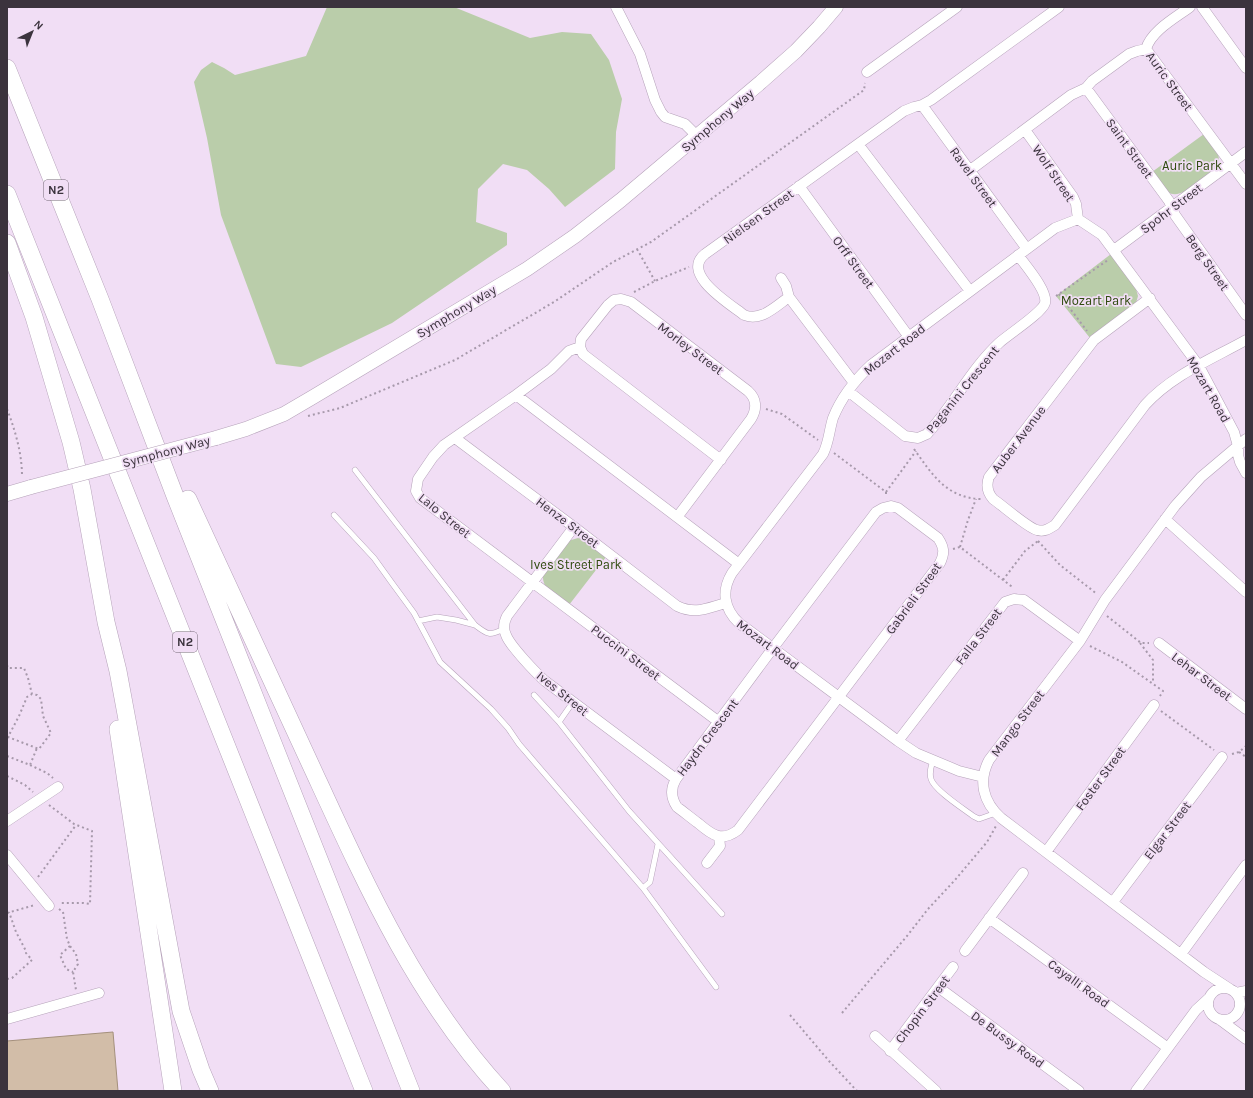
<svg xmlns="http://www.w3.org/2000/svg" width="1253" height="1098" viewBox="0 0 1253 1098" font-family="Karla,sans-serif">
	<style>
		.green { fill: #bacdaa }
		.building { fill: #d2bda8; stroke: #a4907c }
		.lines { fill: none; stroke-linecap: round; stroke-linejoin: round }
		.service-casing { stroke: #b6a3ba; stroke-width: 6 }
		.minor-casing { stroke: #b6a3ba; stroke-width: 11 }
		.secondary-casing { stroke: #b6a3ba; stroke-width: 15 }
		.motorway-casing { stroke: #b6a3ba; stroke-width: 18 }
		.path { stroke: #a799ab; stroke-width: 2; stroke-dasharray: 2 3; stroke-linecap: butt }
		.service { stroke: #fff; stroke-width: 5 }
		.minor { stroke: #fff; stroke-width: 10 }
		.secondary { stroke: #fff; stroke-width: 14 }
		.motorway { stroke: #fff; stroke-width: 17 }
		.secondary-bridge-casing { stroke: #b6a3ba; stroke-width: 15; stroke-linecap: butt }
		.secondary-bridge { stroke: #fff; stroke-width: 14 }
		.labels { text-anchor: middle; stroke-width: 3.5; stroke-linejoin: round; paint-order: stroke }
		.shield { fill: #f1def5; stroke: #726674; stroke-width: 1 }
		.shield-label { font-size: 12px; font-weight: bold; fill: #3b333d }
		.street-label { font-size: 13px; fill: #3b333d; stroke: #f1def5 }
		.park-label { font-size: 13px; fill: #2f4b0e; stroke: #f1def5 }
	</style>
	<rect width="100%" height="100%" fill="#f1def5"/>
	<path class="green" d="M327,7H454L530,38L562,32L591,34L609,60L622,99L616,132L615,169L565,207L549,189L527,170L503,164L478,189L476,222L507,233V245L392,323L301,367L276,364L221,215L207,138L194,82L201,70L212,62L224,68L235,75L306,56Z
		M1204,134C1211,143 1224,155 1217,168C1206,175 1181,202 1168,192C1162,188 1157,178 1152,172Z
		M1111,254L1136,289L1138,296L1136,303L1090,338L1056,296Z
		M578,538L581,539L606,557L569,605C559,598 542,590 543,576L568,541Z"/>
	<path class="building" d="M113,1032L118,1091H7V1041Z"/>
	<g class="lines">
		<defs>
			<path id="service" d="M355,470L475,625C488,635 489,636 504,629
				M334,515L374,558L392,583L414,613L440,662L491,709L508,728L519,744L643,888L716,987
				M418,621L437,617L456,620L475,625
				M534,695L559,722L629,811L722,914
				M559,722L573,702
				M933,760C931,767 929,772 931,779C934,790 964,809 973,816L979,819L996,813
				M643,888L650,882L658,844"/>
			<path id="minor" d="M616,7L640,54L655,100L661,112L665,117L685,124L697,136
				M1190,7C1175,18 1151,31 1146,49L1246,184
				M1202,7L1246,68
				M867,72L957,7
				M1086,88L1169,201L1175,215L1246,315
				M922,105L1027,249
				M1025,130L1073,197L1076,204L1078,219
				M858,144L970,291
				M969,171L1071,95L1086,88L1092,81L1129,54L1137,51L1146,49
				M799,186L909,337
				M1078,219L1102,235L1199,366L1234,432L1238,446V455L1240,462L1246,473
				M1114,250L1246,152
				M781,278L786,286L789,297
				M1150,298L1094,340L989,477C986,485 987,492 993,499C1002,505 1028,528 1037,530C1044,532 1049,529 1055,525L1145,405C1172,375 1212,359 1246,340
				M854,383L789,297C776,306 761,322 744,315C730,304 680,274 705,254L904,111L914,107L922,105L931,100L1059,7
				M848,391L905,436L918,438L927,434C953,406 971,369 999,343C1009,334 1042,313 1045,303C1048,291 1025,265 1018,255
				M516,395L551,369L569,351L580,347
				M455,438L574,527L677,606C696,615 707,608 726,603
				M891,506L898,508L938,538C944,547 945,553 940,563L738,830C721,843 711,834 698,823C691,818 684,812 677,807C671,798 670,789 676,779L773,648L876,512L883,508Z
				M678,516L751,419C757,409 757,399 748,391L631,302L621,299L614,300L608,305L581,339L580,347L583,354L721,460
				M1165,519L1246,592
				M574,527L507,616C504,622 503,629 506,635C510,646 536,673 545,681L676,779
				M1159,643L1246,709
				M719,722L420,498L416,491L418,479L433,457L444,445L516,395L739,564
				M898,741L1005,602L1014,599L1024,600L1080,641
				M983,777L959,771L916,753L898,741L739,623C724,609 721,591 732,573L823,454C829,442 829,431 833,418C841,398 855,380 871,365L1055,228L1078,219
				M7,821L58,787
				M1046,852L1154,705
				M7,855L49,906
				M707,863L720,846L719,837
				M1113,902L1222,757
				M989,918L1168,1048
				M965,951L1023,873
				M1181,954L1246,865
				M938,987L1079,1091
				M1208 1004a16 16 0 1 1 32 0a16 16 0 1 1-32 0Z
				M1230,989L1204,972L1001,818C983,802 978,781 989,760L1080,641L1105,600L1175,506L1201,477L1246,439
				M1236,993L1246,991
				M7,1019L99,993
				M1219,1019L1246,1039
				M875,1036L936,1091
				M890,1051L953,967
				M1136,1091L1196,1010L1209,998"/>
			<path id="secondary" d="M216,438L246,429L284,414L313,397L527,269L575,236L621,200L761,82L796,51L819,27L836,7
				M7,494L31,487"/>
			<path id="motorway" d="M7,68L100,299L175,496L411,1091
				M7,194L364,1091
				M7,243L34,317L71,442L82,489L106,622L118,671L181,1011L201,1070L210,1091
				M188,499C230,590 272,681 314,772C366,885 417,999 502,1091
				M118,729L173,1091"/>
		</defs>
		<use href="#service" class="service-casing"/>
		<use href="#minor" class="minor-casing"/>
		<use href="#secondary" class="secondary-casing"/>
		<use href="#motorway" class="motorway-casing"/>
		<path class="path" d="M637,249L655,281
			M634,292L655,281L689,267
			M1059,294L1087,331
			M1056,296L1108,260
			M7,409C15,430 22,453 22,476
			M766,409L782,414L818,440
			M308,416L340,408L455,360L554,302L613,262L651,242L864,90L865,83
			M914,449C932,474 946,498 981,499
			M834,453L886,492V496
			M886,492L916,451
			M1038,541L1060,565L1097,594
			M960,547L968,520L976,499
			M953,549L960,547L1011,586L1012,588
			M1003,580L1025,551L1038,541
			M1107,616L1141,643H1149
			M1140,643L1153,660V683
			M1090,646L1122,662L1163,691L1160,696
			M7,665L8,668H24L28,678L32,694
			M1161,711L1214,750
			M7,736L8,737L19,716L27,697L32,694L37,695L41,699L43,716L51,733L39,749L8,737
			M1239,752L1246,757
			M1232,754L1239,752L1246,746
			M7,756L30,765L37,748
			M30,765L47,773L53,778
			M7,776L25,785L33,792
			M49,805L74,824L92,831L90,904L83,903H59
			M38,877L76,825
			M59,909L63,912L67,939L70,946L76,954L78,964L73,972L76,990
			M7,913L35,905
			M70,946L60,955L66,969L73,972
			M7,979L12,978L32,960L26,953V951L16,932L9,912
			M842,1013L907,936L928,909L955,880L987,842L996,826
			M790,1015L829,1061L857,1091"/>
		<use href="#service" class="service"/>
		<use href="#minor" class="minor"/>
		<use href="#secondary" class="secondary"/>
		<use href="#motorway" class="motorway"/>
		<defs>
			<path id="secondary-bridge" d="M31,487L216,438"/>
		</defs>
		<use href="#secondary-bridge" class="secondary-bridge-casing"/>
		<use href="#secondary-bridge" class="secondary-bridge"/>
	</g>
	<g class="labels">
		<g class="shield">
			<rect x="44" y="180" width="24" height="20" rx="3"/>
			<rect x="173" y="632" width="24" height="20" rx="3"/>
		</g>
		<g class="shield-label">
			<text x="56" y="194">N2</text>
			<text x="185" y="646">N2</text>
		</g>
		<g class="street-label">
			<text transform="translate(1170 81) rotate(54)" y="5">Auric Street</text>
			<text transform="translate(717 120) rotate(-40)" y="5">Symphony Way</text>
			<text transform="translate(1130 148) rotate(54)" y="5">Saint Street</text>
			<text transform="translate(1054 173) rotate(56)" y="5">Wolf Street</text>
			<text transform="translate(974 177) rotate(54)" y="5">Ravel Street</text>
			<text transform="translate(1171 208) rotate(-37)" y="5">Spohr Street</text>
			<text transform="translate(758 216) rotate(-36)" y="5">Nielsen Street</text>
			<text transform="translate(854 262) rotate(54)" y="5">Orff Street</text>
			<text transform="translate(1208 262) rotate(55)" y="5">Berg Street</text>
			<text transform="translate(456 311) rotate(-31)" y="5">Symphony Way</text>
			<text transform="translate(691 348) rotate(37)" y="5">Morley Street</text>
			<text transform="translate(894 349) rotate(-38)" y="5">Mozart Road</text>
			<text transform="translate(962 389) rotate(-51)" y="5">Paganini Crescent</text>
			<text transform="translate(1209 389) rotate(60)" y="5">Mozart Road</text>
			<text transform="translate(1018 439) rotate(-53)" y="5">Auber Avenue</text>
			<text transform="translate(166 451) rotate(-15)" y="5">Symphony Way</text>
			<text transform="translate(445 515) rotate(39)" y="5">Lalo Street</text>
			<text transform="translate(568 522) rotate(37)" y="5">Henze Street</text>
			<text transform="translate(913 598) rotate(-54)" y="5">Gabrieli Street</text>
			<text transform="translate(978 636) rotate(-53)" y="5">Falla Street</text>
			<text transform="translate(768 644) rotate(37)" y="5">Mozart Road</text>
			<text transform="translate(626 652) rotate(37)" y="5">Puccini Street</text>
			<text transform="translate(1202 676) rotate(37)" y="5">Lehar Street</text>
			<text transform="translate(563 693) rotate(39)" y="5">Ives Street</text>
			<text transform="translate(1017 723) rotate(-53)" y="5">Mango Street</text>
			<text transform="translate(707 737) rotate(-53)" y="5">Haydn Crescent</text>
			<text transform="translate(1100 778) rotate(-54)" y="5">Foster Street</text>
			<text transform="translate(1167 830) rotate(-53)" y="5">Elgar Street</text>
			<text transform="translate(1079 983) rotate(36)" y="5">Cayalli Road</text>
			<text transform="translate(922 1009) rotate(-53)" y="5">Chopin Street</text>
			<text transform="translate(1008 1039) rotate(36)" y="5">De Bussy Road</text>
		</g>
		<g class="park-label">
			<text x="1192" y="170">Auric Park</text>
			<text x="1096" y="305">Mozart Park</text>
			<text x="576" y="569">Ives Street Park</text>
		</g>
	</g>
	<rect width="1253" height="1098" fill="none" stroke="#3b333d" stroke-width="16"/>
	<g transform="translate(32 32) rotate(43)" stroke="#f1def5" stroke-width="3" paint-order="stroke">
	<path d="M0-3L7 15L0 10L-7 15Z" fill="#3b333d"/>
	<text y="-6" font-size="11" font-weight="bold" text-anchor="middle" fill="#3b333d">N</text>
	</g>
</svg>
